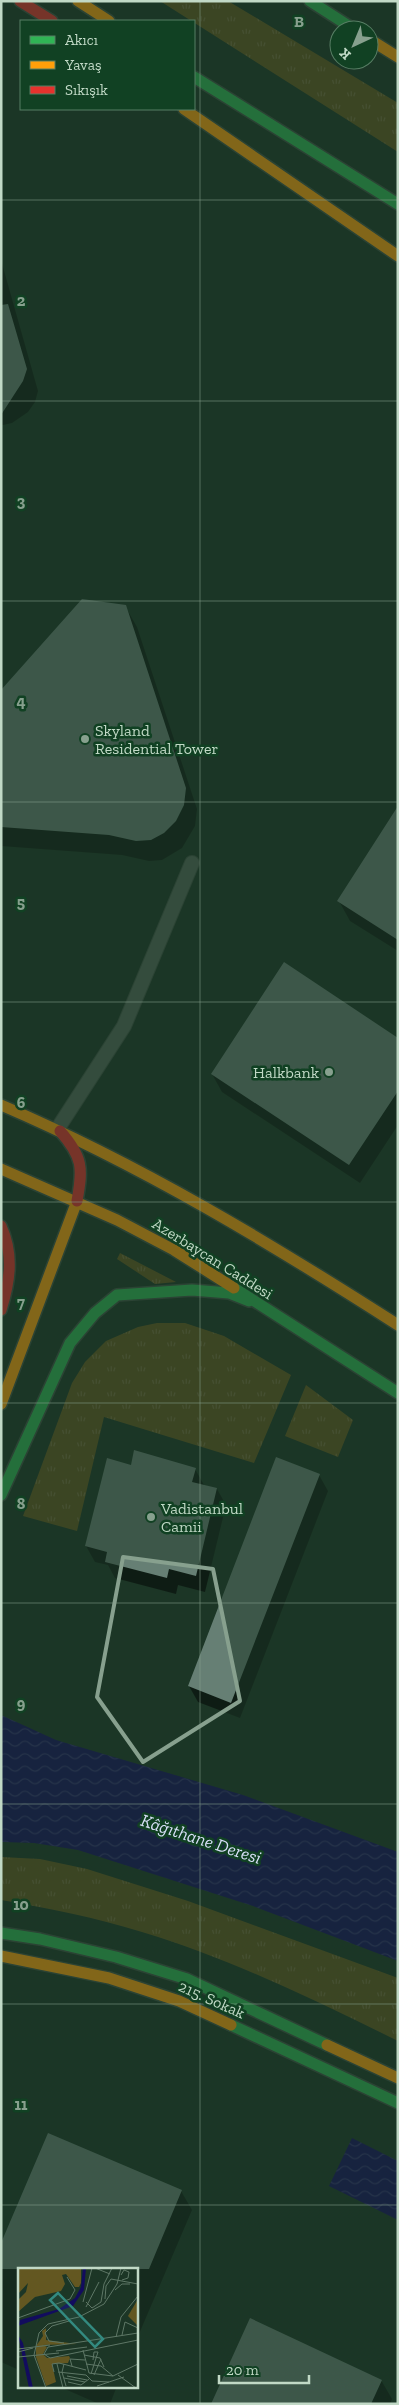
<svg xmlns="http://www.w3.org/2000/svg" width="399" height="2405" viewBox="0 0 399 2405" font-family="'Zilla Slab',serif">
	<style>
		.grass { fill: url(#grass-tufts) }
		.water { fill: url(#water-waves) }
		.shadow { fill: #0007 }
		.building { fill: #667f74 }
		.lines { fill: none; stroke-linecap: round; stroke-linejoin: round }
		.lane-casing { stroke: #3e5245; stroke-width: 16 }
		.fast-casing { stroke: #3e5245; stroke-width: 14 }
		.slow-casing { stroke: #3e5245; stroke-width: 14 }
		.jam-casing { stroke: #3e5245; stroke-width: 14 }
		.lane { stroke: #536659; stroke-width: 14 }
		.fast { stroke: #30b455; stroke-width: 11 }
		.slow { stroke: #ff9f0a; stroke-width: 11 }
		.jam { stroke: #e5322d; stroke-width: 11 }
		.marked { fill: none; stroke: #87a08e; stroke-width: 4; stroke-linejoin: round }
		.grid { fill: none; stroke: #87a08e; stroke-width: 1; stroke-opacity: 0.55 }
		.poi-dot { fill: #87a08e; stroke: #114123; stroke-width: 2 }
		.labels { text-anchor: middle; stroke-width: 5; stroke-linejoin: round; paint-order: stroke }
		.poi-label { font-size: 16px; fill: #c1d9c6; stroke: #114123; text-anchor: start }
		.street-label { font-size: 16px; fill: #c1d9c6; stroke: #114123 }
		.water-label { font-size: 18px; font-style: italic; fill: #d8dff8; stroke: #114123 }
		.inset-road { fill: none; stroke: #5e7766; stroke-width: 1 }
		.view { fill: #338a80; fill-opacity: 0.15; stroke: #338a80; stroke-width: 2.5 }
		.inset-edge { fill: none; stroke: #c1d9c6; stroke-width: 2.5 }
		.grid-label { font-size: 16px; text-anchor: middle; font-weight: bold; fill: #87a08e; stroke: #114123; stroke-width: 5; stroke-linejoin: round; paint-order: stroke }
	</style>
	<defs>
		<pattern id="grass-tufts" width="24" height="20" patternUnits="userSpaceOnUse" patternTransform="scale(1.25)"><rect width="24" height="20" fill="#635721"/><path d="M3 7l-1-3M5 7V3M7 7l1-3M15 17l-1-3M17 17v-4M19 17l1-3" fill="none" stroke="#786f40"/></pattern>
		<pattern id="water-waves" width="16" height="10" patternUnits="userSpaceOnUse" patternTransform="scale(1.25)"><rect width="16" height="10" fill="#120c5e"/><path d="M0 5q4-4 8 0t8 0" fill="none" stroke="#332f74"/></pattern>
	</defs>
	<rect width="100%" height="100%" fill="#1c3626"/>
	<path class="grass" d="M160,1H228L398,103V152Z
		M120,1253L176,1282L155,1284L117,1259Z
		M157,1323H185L224,1336L291,1375L254,1463L104,1417L77,1531L23,1516L72,1383L85,1362L106,1341L138,1327Z
		M306,1385L353,1420L338,1457L285,1436Z
		M1,1857L40,1859L87,1869L188,1901L398,1978V2041C315,2000 231,1959 142,1932C97,1918 48,1908 1,1900Z"/>
	<path class="water" d="M1,1715L56,1740L243,1795L398,1852V1961L253,1906L78,1850L34,1843L1,1842Z
		M352,2138L398,2161V2220L329,2186Z"/>
	<path class="shadow" d="M1,260L38,391L35,402L28,412L12,423L3,425L1,424Z
		M125,606L137,627L197,809L195,826L182,848L162,860L149,861L122,855L1,846V692Z
		M398,808V951L350,921L339,901Z
		M398,1039V1125L360,1183L222,1092L212,1074Z
		M132,1466L195,1469L204,1485L217,1489L226,1505L205,1592L178,1585L176,1594L115,1578L108,1565L95,1562L86,1546Z
		M319,1475L328,1491L240,1718L198,1702L189,1686Z
		M181,2191L192,2210L136,2341V2269H19V2370L1,2362V2246Z
		M381,2380L392,2399L390,2404H212Z
		M58,2386H117L110,2404H99Z"/>
	<path class="building" d="M8,304L27,369L23,381L1,415V305Z
		M82,599L126,605L186,788L184,805L176,821L164,833L151,840L136,841L109,835L1,827V690Z
		M398,806V940L337,901Z
		M284,962L398,1038V1091L349,1165L211,1074Z
		M134,1450L196,1468L192,1482L217,1488L196,1576L169,1569L167,1578L105,1562L107,1552L85,1546L107,1458L131,1465Z
		M276,1457L320,1474L231,1703L188,1686Z
		M48,2133L182,2190L149,2269H1V2243Z
		M250,2318L382,2380L371,2404H211Z"/>
	<g class="lines">
		<defs>
			<path id="lane" d="M58,1128L124,1026L192,863"/>
			<path id="fast" d="M310,1L355,30
				M194,77L398,204
				M234,1288L398,1393
				M1,1495L70,1343L95,1313L117,1295L192,1290L229,1293L249,1301
				M1,1933L40,1939L116,1957L187,1979L327,2045
				M231,2025L398,2103"/>
			<path id="slow" d="M78,1L109,21
				M369,39L398,57
				M184,109L398,256
				M1,1105C141,1165 270,1243 398,1325
				M1,1169L117,1220L174,1250L234,1288
				M1,1404L77,1201
				M1,1956L109,1978L179,2001L231,2025
				M327,2045L398,2078"/>
			<path id="jam" d="M20,1L52,21
				M60,1131C83,1157 83,1168 77,1201
				M1,1226C14,1255 10,1281 1,1310"/>
		</defs>
		<use href="#lane" class="lane-casing"/>
		<use href="#fast" class="fast-casing"/>
		<use href="#slow" class="slow-casing"/>
		<use href="#jam" class="jam-casing"/>
		<use href="#lane" class="lane"/>
		<use href="#fast" class="fast"/>
		<use href="#slow" class="slow"/>
		<use href="#jam" class="jam"/>
	</g>
	<path d="M0 0H399V2405H0ZM123,1557L213,1569L240,1701L143,1762L97,1697Z" fill="#1c3626" fill-opacity=".55" fill-rule="evenodd"/>
	<path class="marked" d="M123,1557L213,1569L240,1701L143,1762L97,1697Z"/>
	<path class="grid" d="M200,1V2404M1,200H398M1,401H398M1,601H398M1,802H398M1,1002H398M1,1202H398M1,1403H398M1,1603H398M1,1804H398M1,2004H398M1,2205H398"/>
	<g class="poi-dot">
		<circle cx="85" cy="739" r="5"/>
		<circle cx="329" cy="1072" r="5"/>
		<circle cx="151" cy="1517" r="5"/>
	</g>
	<g class="labels">
		<g class="poi-label">
			<text x="95" y="736">Skyland<tspan x="95" dy="18">Residential Tower</tspan></text>
			<text x="319" y="1078" text-anchor="end">Halkbank</text>
			<text x="161" y="1514">Vadistanbul<tspan x="161" dy="18">Camii</tspan></text>
		</g>
		<g class="street-label">
			<text transform="translate(213 1258) rotate(32)" y="6">Azerbaycan Caddesi</text>
			<text transform="translate(212 1999) rotate(24)" y="6">215. Sokak</text>
		</g>
		<g class="water-label">
			<text transform="translate(201 1839) rotate(18)" y="6">Kâğıthane Deresi</text>
		</g>
	</g>
	<g transform="translate(18 2268)">
		<rect width="120" height="120" fill="#1c3626"/>
		<path d="M34,56L28,60V72L59,76L25,77L29,79L25,86L29,90L51,88L52,90L50,95L34,96L38,114L28,118L18,89V78L25,68L24,63Z" fill="#635721"/>
		<path d="M0,0H63V15L61,19H57L48,6L44,7L47,16L43,23L17,29L0,44V32L8,24L10,15L0,26Z" fill="#635721"/>
		<path d="M120,31V58L110,48Z" fill="#635721"/>
		<path d="M65,0H68L66,22L55,38L0,58L2,52L41,41L57,30L63,19ZM0,67L5,75L15,120H11Z" fill="#120c5e"/>
		<path class="inset-road" d="M77,0L92,6M103,7L106,2L111,4L110,10L104,12M97,22L104,16H112M87,31L88,18L93,11L120,16M65,34L74,0M68,34L74,40L83,34L86,16L94,0M68,39L81,14M0,50L52,31L57,22L49,9M120,65L30,79L26,86L32,90L120,72M104,67L107,54L120,60M98,69L103,49L120,28M46,75L31,73L27,65L34,58L51,53M0,81L32,77M65,82L71,105L95,108L120,96M38,83L69,79M0,84L15,80M66,87L82,90L86,99M0,89L41,85M39,96L45,120M46,96L44,104L48,118M68,96L83,98L95,108M54,98L52,91L67,92M36,104L34,96L41,95L68,102M40,104L68,107M73,106L80,84H76L75,92M68,107L74,113L91,114M76,107L83,91M100,107L118,120M49,108L69,112M46,110L67,114M50,114L63,117L71,111M79,118L106,109M28,120L16,87L21,65L30,56L61,49L86,36L99,16L103,0"/>
		<path class="view" d="M40,25L85,71L77,79L32,32Z"/>
		<rect width="120" height="120" class="inset-edge"/>
	</g>
	<g class="grid-label">
		<text x="299" y="27">B</text>
		<text x="21" y="306">2</text>
		<text x="21" y="507">3</text>
		<text x="21" y="707">4</text>
		<text x="21" y="908">5</text>
		<text x="21" y="1108">6</text>
		<text x="21" y="1308">7</text>
		<text x="21" y="1509">8</text>
		<text x="21" y="1709">9</text>
		<text x="21" y="1910">10</text>
		<text x="21" y="2110">11</text>
	</g>
	<rect width="399" height="2405" fill="none" stroke="#c1d9c6" stroke-width="5"/>
	<rect x="20" y="20" width="175" height="90" fill="#114123" stroke="#577e64"/>
	<rect x="30" y="36" width="25" height="8" fill="#30b455" stroke="#577e64"/>
	<text x="65" y="45" font-size="15" fill="#c1d9c6">Akıcı</text>
	<rect x="30" y="61" width="25" height="8" fill="#ff9f0a" stroke="#577e64"/>
	<text x="65" y="70" font-size="15" fill="#c1d9c6">Yavaş</text>
	<rect x="30" y="86" width="25" height="8" fill="#e5322d" stroke="#577e64"/>
	<text x="65" y="95" font-size="15" fill="#c1d9c6">Sıkışık</text>
	<g transform="translate(354 45) rotate(224)"><circle r="24" fill="#114123" stroke="#577e64"/>
	<path d="M0-4L9 19L0 12L-9 19Z" fill="#87a08e"/>
	<text y="-8" font-size="14" font-weight="bold" text-anchor="middle" fill="#c1d9c6">K</text>
	</g>
	<path d="M219 2375v8h90v-8" fill="none" stroke="#c1d9c6" stroke-width="2.5"/>
	<text x="226" y="2375" font-size="15" fill="#c1d9c6" stroke="#114123" stroke-width="4" paint-order="stroke">20 m</text>
</svg>
